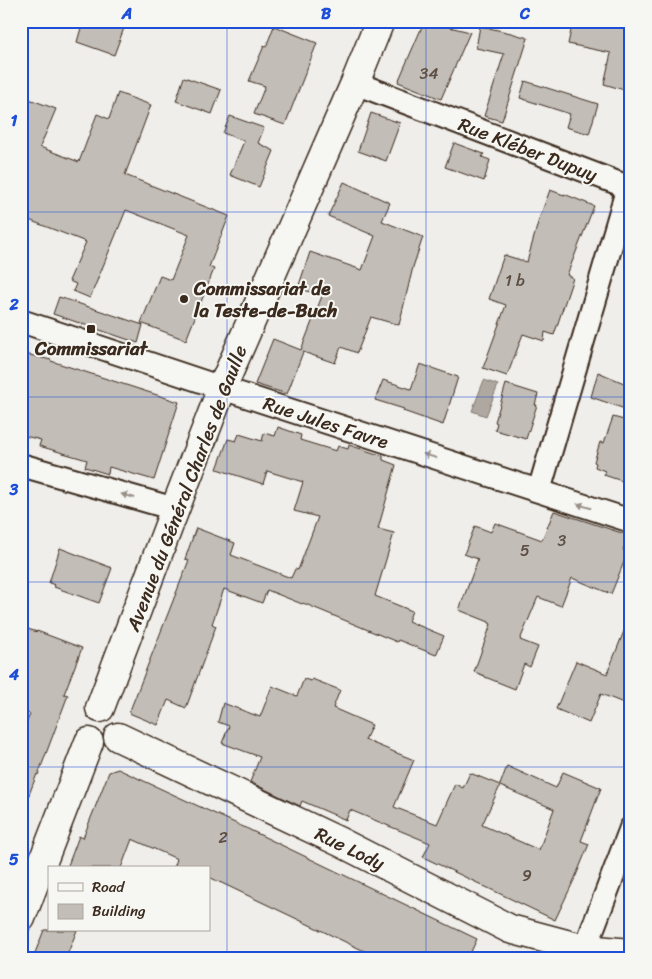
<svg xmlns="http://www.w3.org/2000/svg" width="652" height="979" viewBox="0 0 652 979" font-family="Sriracha,sans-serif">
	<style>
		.water { fill: #afa8a1; stroke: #81766d }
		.building { fill: #c2bdb7; stroke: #3b2a1e; fill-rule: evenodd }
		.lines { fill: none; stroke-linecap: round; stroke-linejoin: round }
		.minor-casing { stroke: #3b2a1e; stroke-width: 26 }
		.tertiary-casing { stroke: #3b2a1e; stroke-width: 31 }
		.minor { stroke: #f6f6f2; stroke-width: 22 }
		.tertiary { stroke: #f6f6f2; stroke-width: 28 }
		.oneway { fill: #989088 }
		.grid { fill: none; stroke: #1d4ed8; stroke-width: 1; stroke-opacity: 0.55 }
		.poi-dot { fill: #3b2a1e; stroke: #f6f6f2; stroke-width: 2 }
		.labels { text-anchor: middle; stroke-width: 4; stroke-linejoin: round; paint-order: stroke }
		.number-label { font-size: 16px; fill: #5d4f44 }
		.street-label { font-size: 19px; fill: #3b2a1e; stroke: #f6f6f2 }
		.poi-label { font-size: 19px; font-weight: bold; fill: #3b2a1e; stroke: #f6f6f2; text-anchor: start }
		.neatline { fill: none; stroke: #1d4ed8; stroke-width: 2 }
		.grid-label { font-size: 16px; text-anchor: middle; font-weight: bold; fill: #1d4ed8 }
	</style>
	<rect width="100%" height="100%" fill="#efeeea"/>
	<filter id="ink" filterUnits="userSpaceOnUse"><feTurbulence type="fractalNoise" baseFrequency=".02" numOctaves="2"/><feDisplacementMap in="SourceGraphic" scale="10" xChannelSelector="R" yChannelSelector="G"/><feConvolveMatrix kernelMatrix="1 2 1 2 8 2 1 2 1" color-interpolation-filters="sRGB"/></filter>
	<g filter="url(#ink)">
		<path class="water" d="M484,380L498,385L486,416L472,411Z"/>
		<path class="building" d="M83,21H105L124,28L114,55L77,42Z
			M422,21H442L441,25L470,32L441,99L398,82L421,29Z
			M573,21H631V92L604,84L611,53L568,44Z
			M274,26L317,43L285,125L254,114L265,86L249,81L264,46L266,47Z
			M480,26L511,33L528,38L502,121L484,116L504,54L476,48Z
			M184,77L221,90L212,114L176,101Z
			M525,81L598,104L589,134L566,127L570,114L520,98Z
			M118,93L151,105L125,175L229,216L209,267L214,269L186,340L141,323L160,276L171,280L189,235L126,210L90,298L73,291L76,284L69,281L86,242L21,217V96L56,109L40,147L79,162L97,114L109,119Z
			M371,113L400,123L386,161L358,151Z
			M230,116L264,128L258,143L274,151L259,187L230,175L244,141L223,133Z
			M454,143L484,154L482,157L490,160L484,181L445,167Z
			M344,182L390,203L382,221L423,237L413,267L399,325L371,317L357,353L341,347L335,363L303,352L287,394L255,384L273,339L301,350L322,296L298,288L310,252L362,270L375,236L328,216Z
			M550,190L564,195V194L594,206L567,275L573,278L554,335L545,332L544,341L523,334L507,376L483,368L506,305L489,299L504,255L527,262L539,219Z
			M59,297L143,325L138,343L53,314Z
			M21,353L51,360V361L179,402L154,480L109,467L108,474L85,467L87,460L39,446L41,440L21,435L27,407L22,406L27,385L21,384Z
			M420,364L458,377L443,425L403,411L404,409L375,400L383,380L411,389Z
			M598,372L631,386V394L625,409L591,397Z
			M506,384L538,394L535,405H537L526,439L495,430L497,423L495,422Z
			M613,417L631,422V484L604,475L605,471L595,467L596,463L594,462L600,442L604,443Z
			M278,427L301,435L300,440L336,451L338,446L348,449L349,445L383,456V460L396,465L378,529L394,533L375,596L412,611L408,621L444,636L436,655L398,640L397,642L303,603L302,604L267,590L262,603L224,589L212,624L216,626L186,708L168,700L158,725L129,713L189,560L185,559L196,528L235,543L231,555L291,578L295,569L298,570L318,517L294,511L303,482L267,471L263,484L217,469L228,439L236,441L239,434L262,441L264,433L275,436Z
			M554,511L628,535L623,550L628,552L611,594L572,578L561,606L538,597L520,640L538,647L530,667L524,664L515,689L485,677V676L474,672L491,624L489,623V622L459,610L478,559L464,554L475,526L491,532L495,523L542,540Z
			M60,548L112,568L99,603L54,587L55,585L49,583Z
			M630,616H631V706L601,694L589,723L556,709L576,661L607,674Z
			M28,629L37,632V631L82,648L64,694L68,695L38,775L37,774L23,810H21V737L30,714L21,711V646Z
			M304,679L311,681L312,679L340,690L333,708L372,725L365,740L414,760L394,807L437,824L455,784L463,788L470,773L500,785L507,766L556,788L563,772L601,788L581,841L589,844L575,878L555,920L423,857L430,843L350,810L346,820L302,801L300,806L250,782L260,757L222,743L229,726L218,722L223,703L260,717L272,686L297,696ZM500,786L554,809L539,850L482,825Z
			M118,769L248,829L477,939L468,958H379L209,877V868H174L177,859L132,839L121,868H67L79,836L83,838L109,772Z
			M44,930H77L66,958H33Z"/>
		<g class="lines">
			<defs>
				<path id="minor" d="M355,83L628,187L539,491
					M21,321L237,393L631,521
					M21,465L175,509
					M577,958L585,949L631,828"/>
				<path id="tertiary" d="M100,708L175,509L222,388L355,83L380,21
					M118,737L340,842L510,929L585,949L631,953
					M21,918L89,742"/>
			</defs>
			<use href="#minor" class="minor-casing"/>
			<use href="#tertiary" class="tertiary-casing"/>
			<use href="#minor" class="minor"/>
			<use href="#tertiary" class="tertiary"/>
		</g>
		<defs><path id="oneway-solid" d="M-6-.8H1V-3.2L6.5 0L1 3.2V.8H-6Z" transform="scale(1.25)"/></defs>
		<g class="oneway">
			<use href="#oneway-solid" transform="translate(430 456) rotate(-162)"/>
			<use href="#oneway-solid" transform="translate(128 496) rotate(-164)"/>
			<use href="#oneway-solid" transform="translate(584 506) rotate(-162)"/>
		</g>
	</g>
	<path class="grid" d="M227,21V958M426,21V958M21,212H631M21,397H631M21,582H631M21,767H631"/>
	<g class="poi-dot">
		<circle cx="184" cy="299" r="5"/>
		<rect x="86" y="324" width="10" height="10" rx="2.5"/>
	</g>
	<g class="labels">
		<g class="number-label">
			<text x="429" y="79">34</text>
			<text x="515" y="286">1 b</text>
			<text x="562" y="546">3</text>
			<text x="525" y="556">5</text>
			<text x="223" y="843">2</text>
			<text x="527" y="881">9</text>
		</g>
		<g class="street-label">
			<text transform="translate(528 149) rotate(21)" y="7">Rue Kléber Dupuy</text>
			<text transform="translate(326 422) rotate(18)" y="7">Rue Jules Favre</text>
			<text transform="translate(186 488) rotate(-69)" y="7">Avenue du Général Charles de Gaulle</text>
			<text transform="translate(350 848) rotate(26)" y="7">Rue Lody</text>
		</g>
		<g class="poi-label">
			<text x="194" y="295">Commissariat de<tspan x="194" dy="22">la Teste-de-Buch</tspan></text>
			<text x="91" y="355" text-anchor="middle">Commissariat</text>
		</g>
	</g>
	<rect width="652" height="979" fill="none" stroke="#f6f6f2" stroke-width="55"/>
	<rect x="48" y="866" width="162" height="65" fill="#f6f6f2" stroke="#aba49d"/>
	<rect x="58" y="883" width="25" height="8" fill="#f6f6f2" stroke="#aba49d"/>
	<text x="92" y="892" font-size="15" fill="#3b2a1e">Road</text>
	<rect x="58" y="904" width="25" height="15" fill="#c2bdb7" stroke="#aba49d"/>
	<text x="92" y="916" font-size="15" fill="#3b2a1e">Building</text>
	<rect x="28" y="28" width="596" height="924" class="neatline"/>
	<g class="grid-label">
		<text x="127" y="19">A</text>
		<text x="326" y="19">B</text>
		<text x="525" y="19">C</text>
		<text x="14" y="126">1</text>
		<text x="14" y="310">2</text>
		<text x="14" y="495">3</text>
		<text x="14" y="680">4</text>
		<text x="14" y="865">5</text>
	</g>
</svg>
